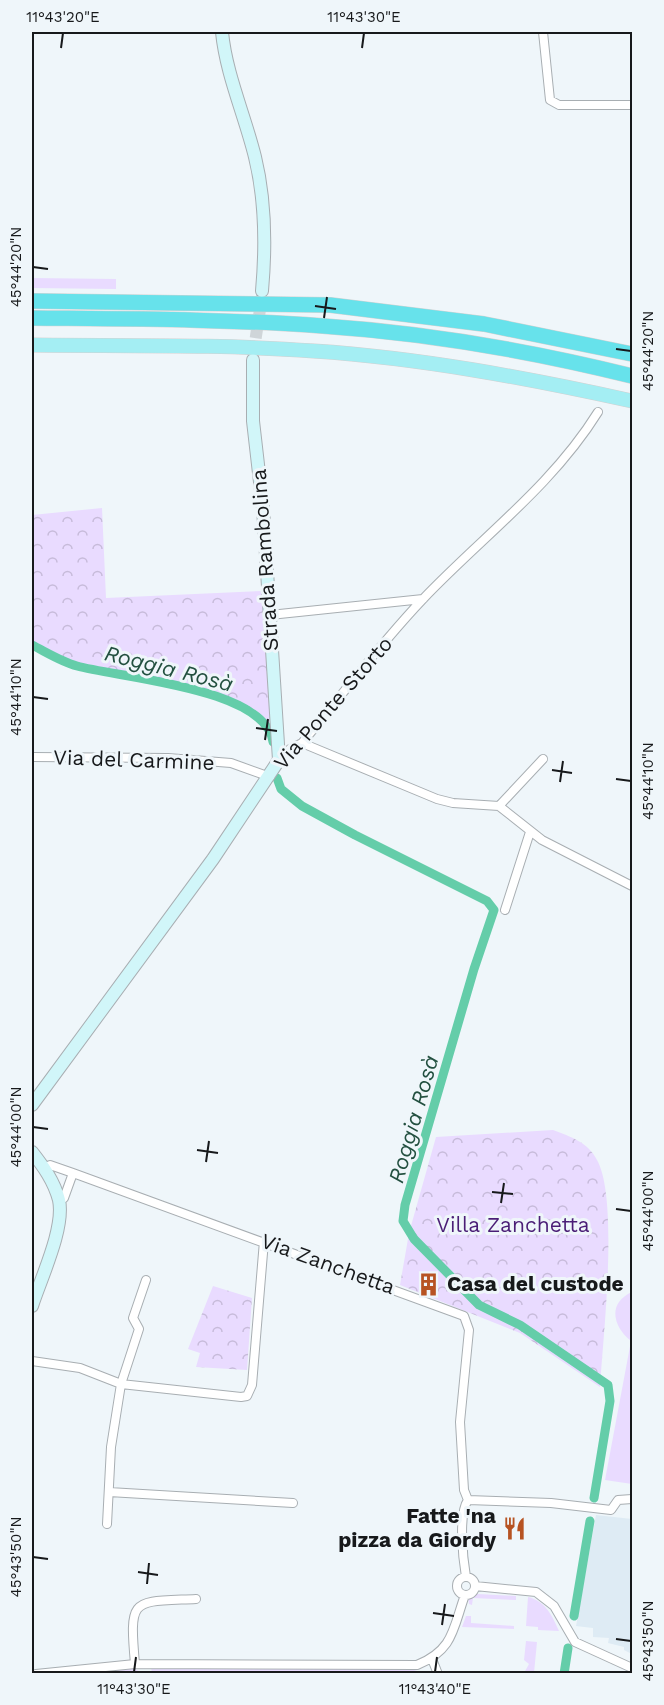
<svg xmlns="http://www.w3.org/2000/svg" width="664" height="1705" viewBox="0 0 664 1705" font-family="'Work Sans',sans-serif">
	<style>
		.built { fill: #deebf4 }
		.grass { fill: #e9dbff }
		.park { fill: url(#park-crowns) }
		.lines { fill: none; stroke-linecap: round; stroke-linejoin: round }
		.canal { stroke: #64cda9; stroke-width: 9 }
		.secondary-tunnel { stroke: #cfd5d9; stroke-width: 12; stroke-dasharray: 12 6; stroke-linecap: butt }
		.street-casing { stroke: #a8aeb2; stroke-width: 10 }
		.secondary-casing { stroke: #a8aeb2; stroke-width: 14 }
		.primary-casing { stroke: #d1d1d1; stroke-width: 15 }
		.highway-casing { stroke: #d1d1d1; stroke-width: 16 }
		.street { stroke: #fff; stroke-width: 8 }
		.secondary { stroke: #d1f6f9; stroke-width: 12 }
		.primary { stroke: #a4eef3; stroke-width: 14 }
		.highway { stroke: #67e2eb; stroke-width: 15 }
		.ticks { fill: none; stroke: #17191b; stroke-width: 2 }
		.labels { text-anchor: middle; stroke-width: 6; stroke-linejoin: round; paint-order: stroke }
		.street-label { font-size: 21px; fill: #17191b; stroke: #eff6fa }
		.park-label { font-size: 21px; fill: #4a1e76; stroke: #eff6fa }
		.poi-label { font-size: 21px; font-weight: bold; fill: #17191b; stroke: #eff6fa; text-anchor: start }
		.water-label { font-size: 22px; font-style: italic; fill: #235040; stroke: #eff6fa }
		.neatline { fill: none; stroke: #17191b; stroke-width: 2 }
		.ticks-label { font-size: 15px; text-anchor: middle; fill: #17191b }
	</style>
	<defs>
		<pattern id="park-crowns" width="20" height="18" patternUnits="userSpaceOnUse" patternTransform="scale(1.5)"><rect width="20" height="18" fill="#e9dbff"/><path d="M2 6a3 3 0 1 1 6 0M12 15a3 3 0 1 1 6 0" fill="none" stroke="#c7bbda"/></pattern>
	</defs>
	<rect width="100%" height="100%" fill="#eff6fa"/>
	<path class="built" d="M596,1515L632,1519V1654L624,1650V1647L608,1643L609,1638L593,1637V1628L576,1626Z"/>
	<path class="grass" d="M32,278L116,279V289L32,288Z
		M632,1292V1484L605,1480L631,1341C613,1327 607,1303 632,1292Z
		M478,1594L516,1596V1600L473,1598L472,1605L469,1604L468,1597Z
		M528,1597C545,1601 552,1615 559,1631L538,1630V1627L526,1626Z
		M466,1616H471V1623L514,1626V1629L462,1627Z
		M526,1641L537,1642L534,1673H524L529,1664L524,1660Z
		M130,1666L142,1673L41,1674Z
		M151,1667H404L424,1673L152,1674Z"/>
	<path class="park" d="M102,508L106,598L262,591L276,727L266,734C243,689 126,681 78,670C61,666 47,657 32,649V515Z
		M553,1130C571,1137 588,1142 597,1160C619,1199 603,1338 600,1387L520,1333L400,1285L409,1233L436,1137Z
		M213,1286L252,1298L247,1370L196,1367L200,1353L188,1349Z"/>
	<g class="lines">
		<path class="canal" d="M32,645C46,652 62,662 77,666C121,678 266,688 273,742
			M277,778L281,789L302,806L355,835L487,901L494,910L474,969L405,1205L403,1221L414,1239L479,1305L520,1325L608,1385L610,1401L594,1498
			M574,1616L590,1521
			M564,1674L568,1648"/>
		<path class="secondary-tunnel" d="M253,356L262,296"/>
		<defs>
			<path id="street" d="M543,32L550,100L559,105H632
				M270,615L423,599
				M302,743L437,799L453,803L499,806L542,840L632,886
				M32,757L168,758L231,763L270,777
				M279,760L290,749L302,743C342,695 380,644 423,599C482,537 552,486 598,412
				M499,806L543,759
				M505,910L530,832
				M44,1168L50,1165L73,1173L464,1316L469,1330L460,1422L464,1490L468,1500C458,1514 463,1559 466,1577
				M59,1201L64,1198L73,1173
				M32,1361L80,1368L121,1384L241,1397L247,1396L252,1385L264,1241
				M109,1492L293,1503
				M468,1500L551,1503L611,1510L618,1500L632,1499
				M107,1524L111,1447L121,1384L139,1329L133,1318L146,1280
				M457 1586a9 9 0 1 1 18 0a9 9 0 1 1-18 0Z
				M475,1586L536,1592L554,1606L575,1642L632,1668
				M432,1659L438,1674
				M135,1664C129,1596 132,1602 196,1599
				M36,1674L135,1664L417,1665C454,1650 453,1628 465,1595"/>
			<path id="secondary" d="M222,32C226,74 245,116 255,157C266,202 266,246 262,291
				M32,1105L213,859L279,760L263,508L253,421V360
				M32,1152C43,1166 54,1181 59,1200C65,1228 41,1278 32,1306"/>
			<path id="primary" d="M32,345C125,346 220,344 314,351C421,358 527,378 632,401"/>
			<path id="highway" d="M32,301L330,305L484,324L632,354
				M32,318C129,319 226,319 323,326C427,333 531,351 632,376"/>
		</defs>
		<use href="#street" class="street-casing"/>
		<use href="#secondary" class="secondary-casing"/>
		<use href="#primary" class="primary-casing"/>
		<use href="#highway" class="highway-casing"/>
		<use href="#street" class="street"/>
		<use href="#secondary" class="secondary"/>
		<use href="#primary" class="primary"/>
		<use href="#highway" class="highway"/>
	</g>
	<path class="ticks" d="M61,48L63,33M362,48L364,33M33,267L48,269M315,306L336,309M324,318L327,297M616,349L631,351M33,697L48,699M256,728L277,731M265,740L268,719M552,770L572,773M616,779L631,781M560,782L563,761M33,1127L48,1129M197,1150L218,1153M206,1162L209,1141M492,1192L513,1194M501,1203L504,1183M616,1209L631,1211M33,1557L48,1559M138,1572L158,1575M147,1584L149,1563M433,1613L454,1616M442,1625L445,1604M616,1639L631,1641M134,1672L136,1657M435,1672L437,1657"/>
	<defs>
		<symbol id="building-bare" viewBox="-9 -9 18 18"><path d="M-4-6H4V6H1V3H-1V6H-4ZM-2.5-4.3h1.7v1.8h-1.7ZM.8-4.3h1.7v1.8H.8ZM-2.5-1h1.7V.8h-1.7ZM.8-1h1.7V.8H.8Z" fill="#b75322" stroke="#eff6fa" stroke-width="2.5" paint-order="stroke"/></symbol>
		<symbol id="restaurant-bare" viewBox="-9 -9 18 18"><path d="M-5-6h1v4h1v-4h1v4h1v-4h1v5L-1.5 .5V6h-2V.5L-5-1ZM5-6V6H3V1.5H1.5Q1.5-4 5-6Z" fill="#b75322" stroke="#eff6fa" stroke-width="2.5" paint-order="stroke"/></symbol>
	</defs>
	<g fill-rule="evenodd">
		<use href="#building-bare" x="412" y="1268" width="33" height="33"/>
		<use href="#restaurant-bare" x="498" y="1512" width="33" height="33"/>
	</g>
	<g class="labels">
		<g class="street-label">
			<text transform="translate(265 560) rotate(-94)" y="7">Strada Rambolina</text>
			<text transform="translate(333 703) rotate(-49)" y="7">Via Ponte Storto</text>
			<text transform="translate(134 760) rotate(2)" y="7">Via del Carmine</text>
			<text transform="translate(328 1264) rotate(20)" y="7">Via Zanchetta</text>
		</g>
		<g class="park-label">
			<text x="513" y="1232">Villa Zanchetta</text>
		</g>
		<g class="poi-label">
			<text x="447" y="1291">Casa del custode</text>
			<text x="496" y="1523" text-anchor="end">Fatte 'na<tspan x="496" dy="24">pizza da Giordy</tspan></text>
		</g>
		<g class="water-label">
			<text transform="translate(169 668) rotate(14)" y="8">Roggia Rosà</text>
			<text transform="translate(413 1119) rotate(-74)" y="8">Roggia Rosà</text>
		</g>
	</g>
	<rect width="664" height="1705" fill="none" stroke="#eff6fa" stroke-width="66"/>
	<rect x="33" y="33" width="598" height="1639" class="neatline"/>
	<g class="ticks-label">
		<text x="63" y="22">11°43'20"E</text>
		<text x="364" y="22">11°43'30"E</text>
		<text transform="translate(16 267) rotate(-90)" y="5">45°44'20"N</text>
		<text transform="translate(648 351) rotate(-90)" y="5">45°44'20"N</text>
		<text transform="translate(16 697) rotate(-90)" y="5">45°44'10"N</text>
		<text transform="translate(648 781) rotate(-90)" y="5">45°44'10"N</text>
		<text transform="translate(16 1127) rotate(-90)" y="5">45°44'00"N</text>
		<text transform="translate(648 1211) rotate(-90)" y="5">45°44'00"N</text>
		<text transform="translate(16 1557) rotate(-90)" y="5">45°43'50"N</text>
		<text transform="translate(648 1641) rotate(-90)" y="5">45°43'50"N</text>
		<text x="134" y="1694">11°43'30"E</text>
		<text x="435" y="1694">11°43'40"E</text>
	</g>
</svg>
